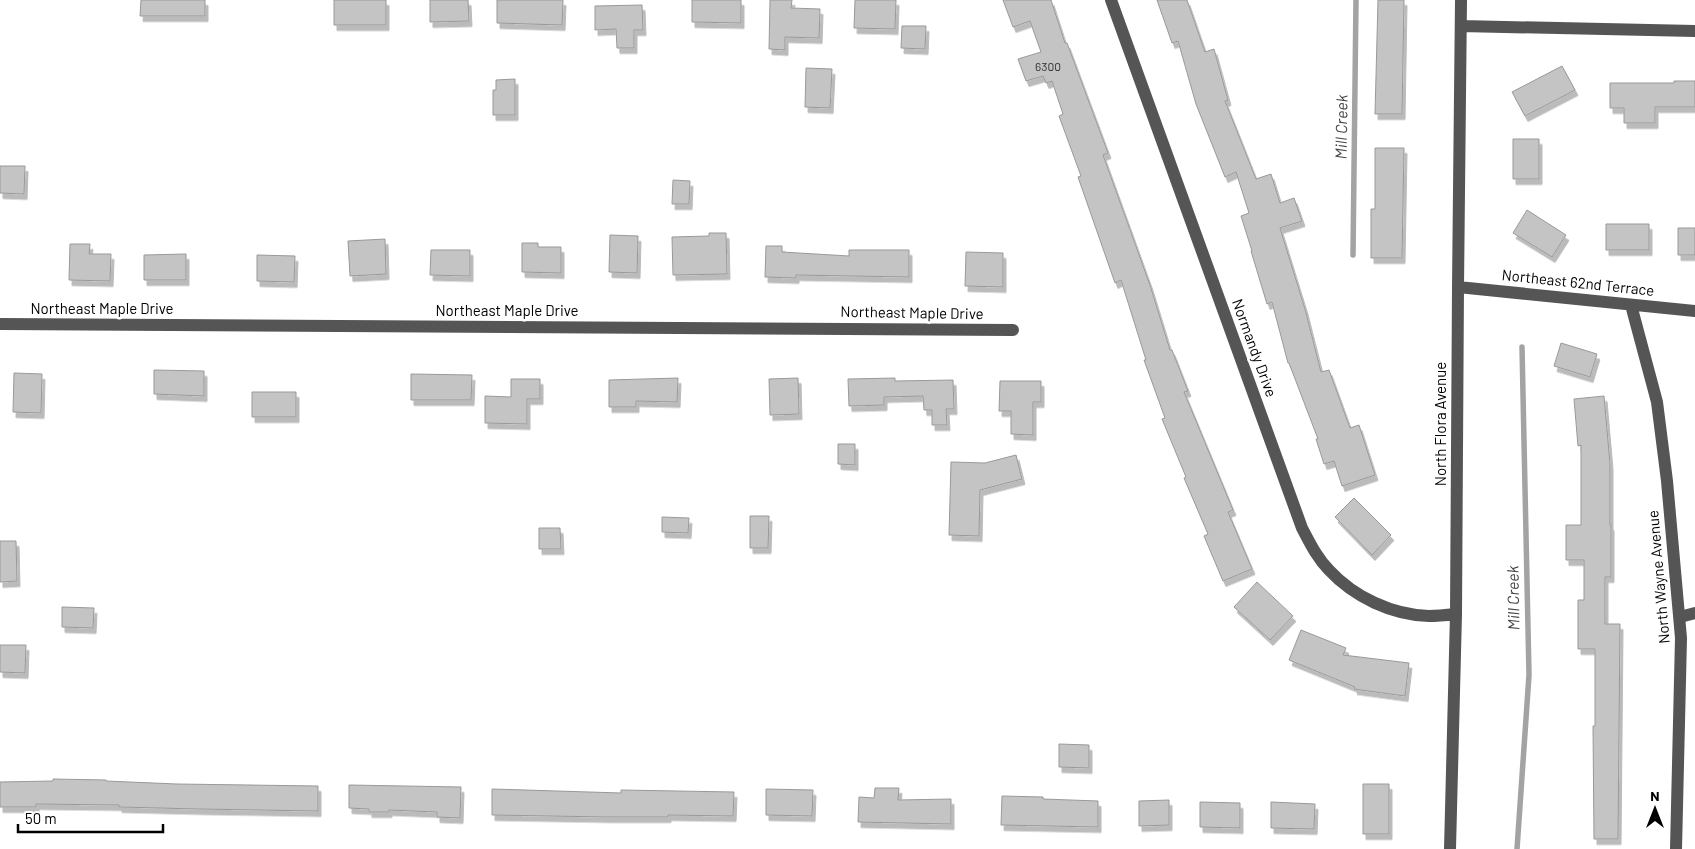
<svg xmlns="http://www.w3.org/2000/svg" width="1695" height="849" viewBox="0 0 1695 849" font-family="Barlow,sans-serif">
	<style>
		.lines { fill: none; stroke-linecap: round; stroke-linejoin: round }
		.stream { stroke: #a3a3a3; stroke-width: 5.5 }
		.building { fill: #c4c4c4; stroke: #999; filter: url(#shadow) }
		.minor { stroke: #555; stroke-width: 12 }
		.labels { text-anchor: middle; stroke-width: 5; stroke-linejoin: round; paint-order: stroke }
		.number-label { font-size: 12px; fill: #313131 }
		.street-label { font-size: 15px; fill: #000; stroke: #fff }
		.water-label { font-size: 16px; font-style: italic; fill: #444; stroke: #fff }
	</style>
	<defs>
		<filter id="shadow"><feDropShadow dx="3" dy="5.5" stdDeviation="0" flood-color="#0004"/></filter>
	</defs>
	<rect width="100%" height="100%" fill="#fff"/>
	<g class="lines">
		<path class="stream" d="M1353,255L1356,0
			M1517,849L1529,675L1522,347"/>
	</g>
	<path class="building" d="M141,0H205V16H140Z
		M334,0H386V25H334Z
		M430,0H468L469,21L430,22Z
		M497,0H563L562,25L497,23Z
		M692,0H741V23L692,22Z
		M770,0H792L791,8L820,9L819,38L785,37V50L769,49Z
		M855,0H896L895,29L854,28Z
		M1003,0H1051L1065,43H1067L1108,153L1103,155L1150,285L1170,350H1172L1188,391L1184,392L1233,510L1228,512L1252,569L1223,581L1204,536L1208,534L1184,478L1186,477L1162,419L1165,418L1144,360H1146L1121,280L1115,283L1078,177L1081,176L1059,116L1063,114L1052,81L1046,83L1043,76L1026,81L1018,59L1041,52L1030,21L1013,27Z
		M1157,0H1187L1205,52L1214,49L1228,100L1225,101L1256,179L1271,174L1280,203L1294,198L1302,221L1280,228L1305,309L1321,372L1329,370L1350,428L1359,425L1375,475L1342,486L1334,461L1324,464L1316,439H1318L1289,363H1288L1272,302L1267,304L1251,251H1252L1241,216L1249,213L1236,172L1225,177L1196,104L1178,41L1172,43Z
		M1378,0H1404L1402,114H1375Z
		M642,5L643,30H634V48H617L616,29L595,30V6Z
		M902,26H926L925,49L901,48Z
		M1562,66L1575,90L1525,116L1512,92Z
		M806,68L832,69L830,108L805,107Z
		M515,79V115H493V90H496V80Z
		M1674,81H1695V107H1655V123H1624V108H1610V83H1674Z
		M1513,139H1539V179H1513Z
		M1375,148H1404L1402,258H1371V209H1375Z
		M0,166H25L24,194L0,193Z
		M673,180L690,181L689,204H672Z
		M1527,210L1566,235L1552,257L1513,233Z
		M1606,224H1649V250H1606Z
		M1678,228H1695V255H1678Z
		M709,233H726L727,274L673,275L672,237L709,236Z
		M610,235L638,236L637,273L609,272Z
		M385,239L386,274L350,276L348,241Z
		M522,243H538V247H561V273L522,272Z
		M70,244H90L89,254H111L110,281L69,280Z
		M766,246H782V252L849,256V250H909V277L796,275V278L765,277Z
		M431,250H470V276L430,275Z
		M966,252L1003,253V287L965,286Z
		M186,254V280H144V255Z
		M257,255L295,256L294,282L257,281Z
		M1561,343L1597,354L1590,377L1554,366Z
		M154,370L204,371V396L154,394Z
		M14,373L42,374L41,413L13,412Z
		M411,374L472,375L471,400H411Z
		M678,378L677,402L636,401V407H609V380Z
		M798,378L799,414L770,415L769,379Z
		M895,378V381L953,380L954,409H946L947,425H932V410H924L923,396L884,397V405L849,406L848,379Z
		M511,379H540V399H527V424L485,423V396L511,397Z
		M1000,381H1041V402H1033V435L1011,434V411H999Z
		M252,392H296V417H252Z
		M1604,396L1610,464V525H1611V577H1605V624H1620L1618,839H1594L1593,726H1595V649H1578V600H1584V560H1566V525H1581V445L1578,446L1574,399Z
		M838,444H855V465L838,464Z
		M1016,455L1022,479L980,490L979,536L949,535L951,462L985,463Z
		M1354,498L1391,535L1372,555L1335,517Z
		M750,516H769L768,548H750Z
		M662,517L689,518L688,533L662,532Z
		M539,528H560L561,549H539Z
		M0,541H16L17,581L0,582Z
		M1257,582L1293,616L1270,640L1234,607Z
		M62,607L94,608L93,628L62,627Z
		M1301,630L1346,648L1343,655L1409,663L1405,696L1354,689L1355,687L1289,660Z
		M0,645H26L25,673L0,672Z
		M1059,744L1089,745V768L1059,767Z
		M53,779L106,780V781L177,784L318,786V811L199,809L119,807V805L36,804V807H0V782L53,781Z
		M1363,784H1389V834H1363Z
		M349,785L461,787L460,818L437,817V812L389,810V812H369V809L349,808Z
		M875,788H899L898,800L951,799V824L858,822L859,797L874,798Z
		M492,789L621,793V790L734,792L733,816L668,815V817H607L492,815Z
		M766,789L813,790L812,816L766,815Z
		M1002,796L1043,797V799L1098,801V827L1001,825Z
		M1169,800V825L1139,826V801Z
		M1200,802L1240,803V828L1200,827Z
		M1271,802L1315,804L1314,829L1271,828Z"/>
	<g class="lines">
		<path class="minor" d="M1111,0L1302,528C1310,543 1317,558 1329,570C1354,597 1392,615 1429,616C1438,616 1447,615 1456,614
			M1461,26L1695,31
			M1458,287L1695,311
			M1631,305L1657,402L1667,481L1681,638L1676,849
			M0,324C338,327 676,325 1013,330
			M1680,617L1695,613
			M1450,849L1456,614L1458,287L1461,0"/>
	</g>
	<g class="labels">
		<g class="number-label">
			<text x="1048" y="71">6300</text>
		</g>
		<g class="street-label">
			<text transform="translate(1578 283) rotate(6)" y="5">Northeast 62nd Terrace</text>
			<text x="102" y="314">Northeast Maple Drive</text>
			<text x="507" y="316">Northeast Maple Drive</text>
			<text transform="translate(912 313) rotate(1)" y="5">Northeast Maple Drive</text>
			<text transform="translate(1254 348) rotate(70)" y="5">Normandy Drive</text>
			<text transform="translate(1441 424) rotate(-90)" y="5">North Flora Avenue</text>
			<text transform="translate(1659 577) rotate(-95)" y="5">North Wayne Avenue</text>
		</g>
		<g class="water-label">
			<text transform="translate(1341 127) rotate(-89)" y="6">Mill Creek</text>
			<text transform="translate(1513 598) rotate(-91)" y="6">Mill Creek</text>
		</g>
	</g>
	<g transform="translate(1655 809)" stroke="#ffffff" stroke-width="4" paint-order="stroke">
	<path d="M0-4L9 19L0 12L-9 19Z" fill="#000000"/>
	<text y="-8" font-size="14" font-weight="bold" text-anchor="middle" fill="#000000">N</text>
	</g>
	<path d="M18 824v8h145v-8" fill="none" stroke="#000000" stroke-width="2.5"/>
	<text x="25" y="824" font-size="15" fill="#000000" stroke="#ffffff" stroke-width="4" paint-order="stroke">50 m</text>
</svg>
